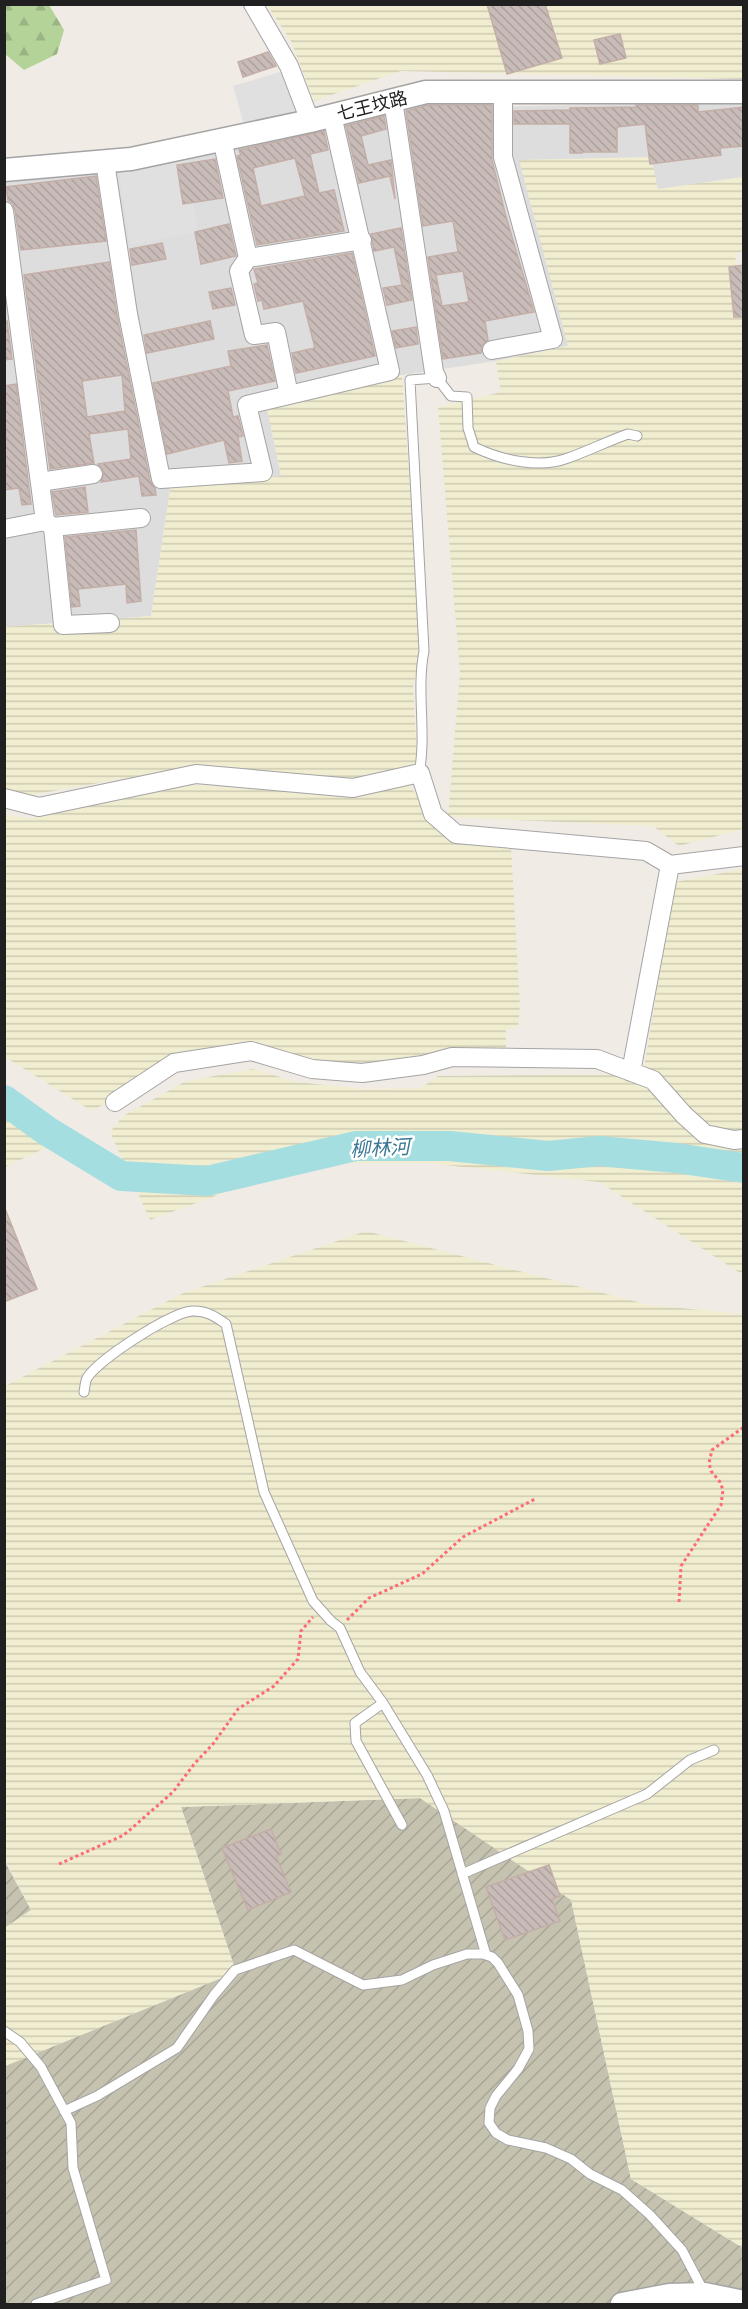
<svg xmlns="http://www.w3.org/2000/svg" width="748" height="2309" viewBox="0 0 748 2309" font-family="Jost,'Noto Sans SC',sans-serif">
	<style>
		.residential { fill: #dedddd }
		.construction { fill: url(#construction-furrows) }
		.farmland { fill: url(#farmland-rules) }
		.forest { fill: url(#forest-firs) }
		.parking { fill: #e0e0e0 }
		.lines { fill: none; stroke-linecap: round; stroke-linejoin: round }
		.river { stroke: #a4dee1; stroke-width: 30 }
		.building { fill: url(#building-back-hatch); stroke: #c4aea7; stroke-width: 1.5; fill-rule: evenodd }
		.service-casing { stroke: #a4a4a4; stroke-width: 11 }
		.minor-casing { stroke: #a4a4a4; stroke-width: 20 }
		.tertiary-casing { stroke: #a4a4a4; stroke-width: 25 }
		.path { stroke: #ff6974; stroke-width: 3; stroke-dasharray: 3 3; stroke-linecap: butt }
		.service { stroke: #fff; stroke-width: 9 }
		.minor { stroke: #fff; stroke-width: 18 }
		.tertiary { stroke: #fff; stroke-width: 22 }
		.labels { text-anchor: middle; stroke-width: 5; stroke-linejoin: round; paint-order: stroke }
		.street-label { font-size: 18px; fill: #202020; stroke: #fff }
		.water-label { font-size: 20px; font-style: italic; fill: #3b7895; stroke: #fff }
	</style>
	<defs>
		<pattern id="construction-furrows" width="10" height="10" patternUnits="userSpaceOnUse" patternTransform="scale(1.5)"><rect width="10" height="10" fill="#c6c2b0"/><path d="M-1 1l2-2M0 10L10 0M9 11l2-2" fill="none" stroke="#aaa697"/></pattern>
		<pattern id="farmland-rules" width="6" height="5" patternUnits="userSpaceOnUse" patternTransform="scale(1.5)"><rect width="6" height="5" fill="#f0edd0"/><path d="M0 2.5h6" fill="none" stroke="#cecbb2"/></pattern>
		<pattern id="forest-firs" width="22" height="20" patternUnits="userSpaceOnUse" patternTransform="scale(1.5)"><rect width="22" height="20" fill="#b4d398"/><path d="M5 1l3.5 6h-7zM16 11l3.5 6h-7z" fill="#9ab583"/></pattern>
		<pattern id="building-back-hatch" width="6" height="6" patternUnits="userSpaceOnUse" patternTransform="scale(1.5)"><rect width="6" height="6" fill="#c9bcb8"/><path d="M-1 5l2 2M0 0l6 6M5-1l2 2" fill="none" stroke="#aca19e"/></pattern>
	</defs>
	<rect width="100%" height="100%" fill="#f1ebe6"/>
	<path class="residential" d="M743,102V177L657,190L520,160L568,346L496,361L402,375L266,404L281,476L171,483L151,616L5,627V180L179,160L426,108Z"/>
	<path class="construction" d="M420,1798L571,1899L631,2179L743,2248V2304H5V2066L236,1972L181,1807Z
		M4,1860L31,1910L5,1928H4Z"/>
	<path class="farmland" d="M267,5H743V79L401,71L314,101L291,41Z
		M651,157L658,189L743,177V251L735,254L744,329L743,829L679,846L653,826L448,817L460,672L438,407L501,392L496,361L568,346L519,160Z
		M402,375L422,655L413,685L417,758L415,765L361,781L200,765L31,795L5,790L4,627L151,616L171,483L281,476L266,403Z
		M408,784L448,837L511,846L520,1007L518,1028L506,1029V1054L370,1070L253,1051L170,1065L92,1111L5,1057L4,815L29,818L192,785L361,796Z
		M743,869V1275L599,1182L427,1163H305L150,1220L110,1132L123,1116L186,1081L253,1069L297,1082L363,1089L421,1088L438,1076L643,1074L675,882Z
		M4,1088H5L75,1134L5,1167Z
		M366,1231L649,1305L743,1314V2248L631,2179L571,1900L420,1798L181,1807L236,1972L5,2066L4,1928L31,1910L5,1860V1386L181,1294Z"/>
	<path class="forest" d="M4,5H49L64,30L57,54L24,70L5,54Z"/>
	<path class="parking" d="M287,70L305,116L246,132L233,86Z
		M186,159L198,232L130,245L118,167Z"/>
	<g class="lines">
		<path class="river" d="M4,1100L47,1131L121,1176L207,1181L356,1146H450L548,1156L599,1151L676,1158L744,1168"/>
	</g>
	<path class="building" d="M487,4H545L562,58L507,74Z
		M620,34L626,58L600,64L594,40Z
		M268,52L276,66L243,77L238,62Z
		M428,105H492V160L505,213L534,312L485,321L488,340L482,346L481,353L443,359L428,257L458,252L453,221L423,226L406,111ZM463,271L469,302L442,306L436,275Z
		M636,105H698V112L744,107V146L720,148L721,155L650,164L645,124L617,127V152H582V153H570V124H514V111L570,110V108L636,107Z
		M384,116L386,129L361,136L368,165L391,160L395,199L390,176L359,183L346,126Z
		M324,131L328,150L310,154L319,193L334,190L344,231L257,245L237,156L241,155L239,150ZM295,158L305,196L261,206L253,168Z
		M215,159L223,198L183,204L177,165Z
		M96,176L106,241L21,250L15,210L13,204L8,200L6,187Z
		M229,224L236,256L201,264L195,232Z
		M401,228L412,300L387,305L383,288L402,285L394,247L374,251L371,234Z
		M162,243L166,259L132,265L130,249Z
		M352,253L375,356L296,373L292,353L315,348L303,301L264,309L262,300L258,301L254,284L258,283L254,269Z
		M109,262L117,316L150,481L155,488L156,495L142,496L139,476L101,482L104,472L98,464L131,459L128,429L89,434L94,463L50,469L24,275ZM122,375L125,411L87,417L82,381Z
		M744,265V317H734L729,267Z
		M231,288L235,305L213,309L209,292Z
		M7,321L12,359L4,360V322Z
		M210,321L214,339L147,353L144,335Z
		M416,327L418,344L396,348L392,331Z
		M267,345L275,381L228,391L233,417L238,416L243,436L238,437L242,461L229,463L224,440L167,454L153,383L231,366L228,351Z
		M16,384L31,504L22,505L19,488L4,490V386Z
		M85,487L88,512L56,515L52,492Z
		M136,530L141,601L127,603L126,584L78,589L80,606L72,607L65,537Z
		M4,1206L37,1289L4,1302Z
		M271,1829L281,1854L276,1856L291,1892L248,1910L222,1848Z
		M549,1865L560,1896L552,1899L560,1921L505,1940L486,1887Z"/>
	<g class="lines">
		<defs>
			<path id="service" d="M419,774C427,733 416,692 424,651L410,380L437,378L451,396L467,397L468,428L474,447C501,460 539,469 568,458C588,451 608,441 628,434L637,436
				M84,1392C85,1387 85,1382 87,1378C99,1359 170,1313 192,1311C206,1310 216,1317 226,1324L264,1492L313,1601L331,1621L340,1628L360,1672L383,1703L427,1775L444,1811L486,1955
				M383,1703L355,1723L356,1741L402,1825
				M462,1874L647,1794L690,1760L714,1750
				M4,2031L20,2042L41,2067L71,2123L73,2168L106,2280L36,2304
				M64,2111L97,2096L177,2048L214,1995L235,1970L294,1950L363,1985L402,1980L433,1965L467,1954H483L492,1957L498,1963L518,1995L528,2031L529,2049L518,2069L496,2096L490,2108L489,2123L496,2133L508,2140L546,2148L571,2159L590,2174L622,2190L650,2215L682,2250L704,2292"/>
			<path id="minor" d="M253,4L289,66L310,121
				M393,100L434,372L437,378
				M222,139L248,258L239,271L254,335L276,332L289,395L390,371L332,115
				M105,162L128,314L161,479L263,472L247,405L289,395
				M4,211L45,521L4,529
				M248,258L362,240
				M492,350L553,339L503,157V92
				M40,482L93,474
				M45,521L53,527L63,625L110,623
				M53,527L141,518
				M4,798L39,807L196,774L353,788L420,773L433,814L456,834L646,851L670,865L744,856
				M631,1072L670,865
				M115,1102L174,1063L251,1051L312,1069L362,1073L423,1065L452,1057L597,1059L653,1080L684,1115L705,1134L734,1140L744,1139"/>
			<path id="tertiary" d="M4,170L131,159L310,121L426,92H744
				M622,2304L669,2295L705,2294L744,2302"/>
		</defs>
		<use href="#service" class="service-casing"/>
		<use href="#minor" class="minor-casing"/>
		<use href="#tertiary" class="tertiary-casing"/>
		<path class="path" d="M679,1602L681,1566L721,1505L723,1490L720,1482L711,1471L709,1463L712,1450L744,1427
			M347,1620L369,1598L422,1574L463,1537L535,1499
			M59,1864L124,1835L173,1792L195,1763L213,1744L238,1709L274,1686L298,1659L301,1631L313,1617"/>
		<use href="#service" class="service"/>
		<use href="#minor" class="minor"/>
		<use href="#tertiary" class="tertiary"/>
	</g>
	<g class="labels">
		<g class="street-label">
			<text transform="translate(372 106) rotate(-14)" y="6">七王坟路</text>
		</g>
		<g class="water-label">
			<text transform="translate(380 1148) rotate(-3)" y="7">柳林河</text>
		</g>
	</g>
	<rect width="748" height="2309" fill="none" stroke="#202020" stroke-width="12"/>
</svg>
